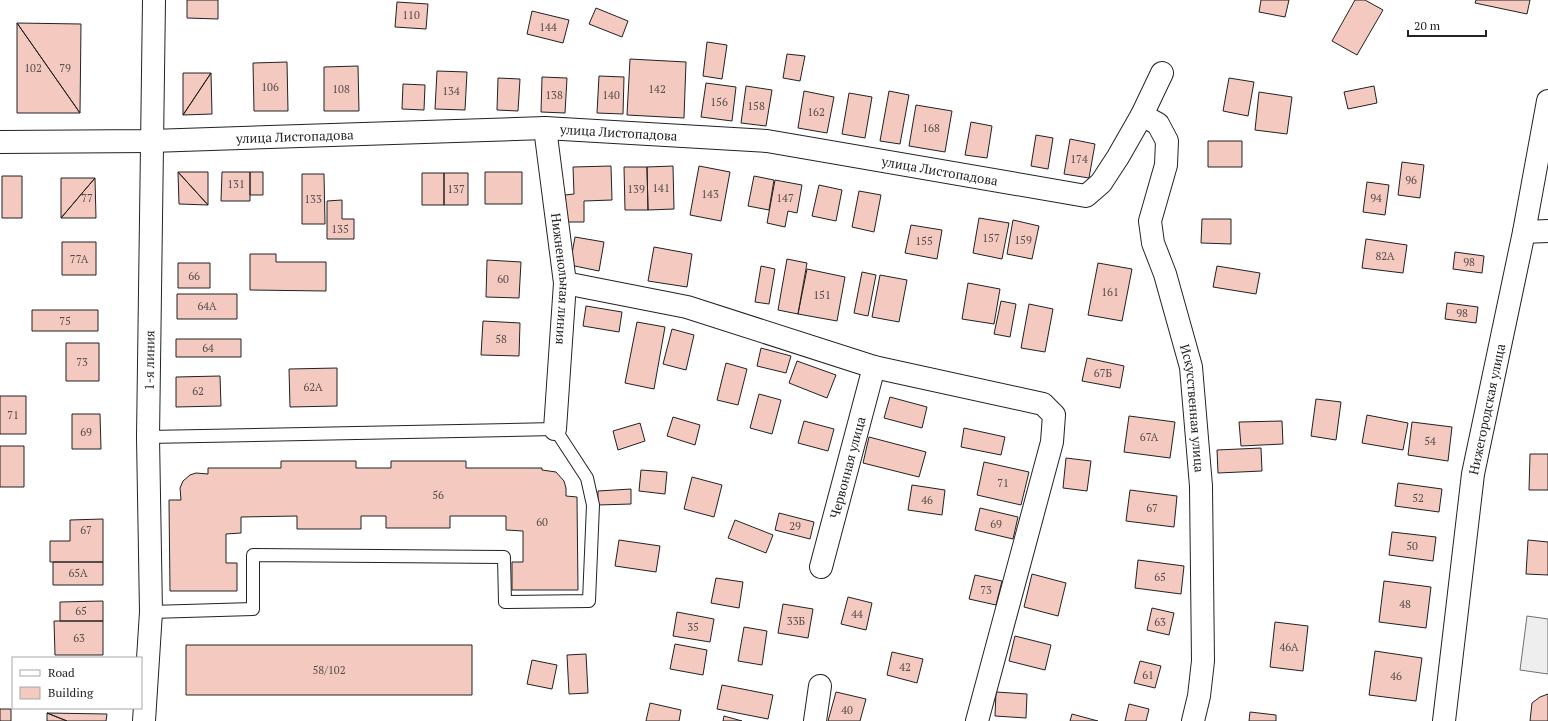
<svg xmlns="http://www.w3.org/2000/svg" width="1548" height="721" viewBox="0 0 1548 721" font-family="'PT Serif',serif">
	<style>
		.green { fill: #eee; stroke: #6f6f6f }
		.building { fill: #f3c9c0; stroke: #222 }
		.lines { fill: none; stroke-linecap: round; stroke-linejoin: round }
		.service-casing { stroke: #222; stroke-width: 14 }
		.minor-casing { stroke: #222; stroke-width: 24 }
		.service { stroke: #fff; stroke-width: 12 }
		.minor { stroke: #fff; stroke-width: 22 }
		.labels { text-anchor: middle; stroke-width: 3; stroke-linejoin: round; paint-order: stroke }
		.number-label { font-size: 11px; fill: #564c4a }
		.street-label { font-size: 13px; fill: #222; stroke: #fff }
	</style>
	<rect width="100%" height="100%" fill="#fff"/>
	<path class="green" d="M1527,616L1548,619V674L1520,670Z"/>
	<path class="building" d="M187,0H218V19L187,18Z
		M1261,0H1289L1285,17L1259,12Z
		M1355,0H1365L1383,10L1357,55L1332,41Z
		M1476,0H1530L1527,14L1475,3Z
		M397,2L428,4L426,29L395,27Z
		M596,8L628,21L622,37L589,24Z
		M532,11L569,20L563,43L527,34Z
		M17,23L80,113H17Z
		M17,23L81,24L80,113Z
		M707,42L727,45L722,79L703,76Z
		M787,54L805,56L800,81L783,78Z
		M630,59L686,62L684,118L627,115Z
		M287,62L288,111H254L253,63Z
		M358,66L359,111H324V67Z
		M437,71L467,72L465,110L435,109Z
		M183,73H211L183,115Z
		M211,73L212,114L183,115Z
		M599,76L624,77L623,114L597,113Z
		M542,77L567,78L565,113L541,112Z
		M498,78L520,79L518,111L497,110Z
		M1229,78L1254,82L1248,116L1223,111Z
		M706,83L736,87L732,121L701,117Z
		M403,84L425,85L424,110L402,109Z
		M746,86L772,90L766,126L741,123Z
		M1374,86L1377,103L1348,109L1344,92Z
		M804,91L834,97L827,133L798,128Z
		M889,91L909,95L900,144L880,141Z
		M1259,92L1292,97L1287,134L1255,130Z
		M849,93L872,97L865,138L842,134Z
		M916,105L952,111L945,152L909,146Z
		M971,122L992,126L987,158L965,155Z
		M1036,135L1053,138L1048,169L1031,166Z
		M1070,139L1095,144L1089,178L1064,174Z
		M1208,141H1242V167H1208Z
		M1402,162L1424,165L1420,198L1398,195Z
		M611,166L612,200L584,201V222H565V195L574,194L573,167Z
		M673,166L674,209L648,210L647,167Z
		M699,166L730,172L721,221L690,215Z
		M624,167H647L648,210H625Z
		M178,172H208V205Z
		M178,172L208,205L179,204Z
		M222,172H250V201H221Z
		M250,172H263V195H250Z
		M485,172H522V204H485Z
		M422,173H444V205H422Z
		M444,173H468V205H444Z
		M302,174H324L325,224H302Z
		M2,176H22V218H2Z
		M754,176L774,180L769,210L748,206Z
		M61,178H95L61,218Z
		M95,178L96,218H61Z
		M775,180L802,185L797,213L788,211L785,227L767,223Z
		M1367,182L1389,185L1385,215L1363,212Z
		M819,185L842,190L836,221L812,216Z
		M859,191L881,195L874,232L852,227Z
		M342,200V219H354V239H327V201Z
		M979,218L1009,223L1002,259L973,253Z
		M1202,219H1231V244L1201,243Z
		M1013,220L1039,226L1032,259L1007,254Z
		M911,225L942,230L937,259L905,253Z
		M575,237L604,242L599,271L570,265Z
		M1366,239L1407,245L1403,273L1362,268Z
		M62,242H96V275H62Z
		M654,247L692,254L687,287L648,281Z
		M1455,252L1484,256L1482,273L1453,269Z
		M250,254H276V262H326V291L250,290Z
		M787,259L807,263L798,314L778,310Z
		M487,260L521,262L519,298L486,297Z
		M178,263H210V288H178Z
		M1098,263L1132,269L1122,321L1088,315Z
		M761,266L775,269L769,304L755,302Z
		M1217,266L1260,273L1256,294L1213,287Z
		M807,269L845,277L837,321L798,314Z
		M862,272L876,275L868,316L854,313Z
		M880,275L907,280L899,322L872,317Z
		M968,283L1000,289L994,324L962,319Z
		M177,294H237V319H177Z
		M1001,301L1016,304L1010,337L994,334Z
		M1447,303L1478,307L1476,323L1445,319Z
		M1029,304L1053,309L1045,352L1021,348Z
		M586,306L622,312L619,332L583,326Z
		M32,310H98V331H32Z
		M483,321L520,323L519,356L481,355Z
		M637,322L665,327L654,389L625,383Z
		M672,329L694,335L686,370L663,364Z
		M176,339H241V357H176Z
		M66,343H99V381H66Z
		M761,348L791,356L786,373L757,366Z
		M1087,358L1124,366L1120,388L1082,381Z
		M797,361L836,375L827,398L789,383Z
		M726,363L747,369L738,405L717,400Z
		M337,368V406L290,407L289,369Z
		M220,376L221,406L176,407V377Z
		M759,394L781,400L772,434L750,428Z
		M0,396H26V434H0Z
		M890,397L927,407L922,428L884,418Z
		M1316,399L1341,402L1336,440L1311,436Z
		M72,414H100L101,449H72Z
		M1367,415L1408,423L1403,450L1362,443Z
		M1129,416L1175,422L1170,458L1124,452Z
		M673,417L700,425L695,445L667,436Z
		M804,421L834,429L828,451L798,443Z
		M1282,421L1283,444L1241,446L1239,422Z
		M1412,422L1452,427L1448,461L1408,455Z
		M640,423L645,441L618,450L613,431Z
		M964,428L1005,437L1001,455L961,447Z
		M869,437L926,452L919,477L863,463Z
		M0,446H24V487H0Z
		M1261,448L1262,471L1218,473L1217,450Z
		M1530,454H1548V490H1529Z
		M1066,458L1091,461L1087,491L1063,488Z
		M281,461H356V468H391V461H466V468H542V470L556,472L564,481L566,488V496L577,497L578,590H512V562H523V531L506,530V516H450V528H386V516H361V529H297V516L241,517V533L226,534V563H237V591H170L169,500H181L180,488L183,481L190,475L196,473L208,474V468H281Z
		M984,462L1029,472L1021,505L977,495Z
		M641,470L667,472L665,494L639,491Z
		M692,477L722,485L714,517L684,509Z
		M1398,483L1442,489L1439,512L1395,506Z
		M912,485L945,490L942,515L908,510Z
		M631,489V504L598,505V491Z
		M1130,490L1177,496L1174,527L1126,521Z
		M980,508L1018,517L1013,539L975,530Z
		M779,513L814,522L810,539L775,530Z
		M103,519V562H50V541H70V520Z
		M735,520L773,535L766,553L728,538Z
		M1392,532L1436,537L1433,561L1389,555Z
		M619,540L660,546L656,572L615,566Z
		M1528,540L1548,542V575L1526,574Z
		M1138,560L1184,566L1181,594L1135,588Z
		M53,562H103V585H53Z
		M1032,574L1066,583L1058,616L1024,607Z
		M975,575L1002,581L996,605L969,599Z
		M716,578L743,582L739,608L711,603Z
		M1384,581L1431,587L1426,628L1379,622Z
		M848,597L872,603L866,630L841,624Z
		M103,601V621H60V602Z
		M783,604L813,609L808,638L778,633Z
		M1152,608L1174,613L1169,635L1147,630Z
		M677,612L714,619L710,642L673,636Z
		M54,621H103V655H55Z
		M1275,622L1308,626L1303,671L1270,667Z
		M744,627L767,631L762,665L738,661Z
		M1015,636L1051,645L1045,670L1009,661Z
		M675,644L707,650L703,675L670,669Z
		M186,645H472V695H186Z
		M1375,651L1422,658L1416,701L1369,695Z
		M892,652L923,659L917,683L887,675Z
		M586,654L588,693L569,694L567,655Z
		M532,660L557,665L552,689L527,684Z
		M1140,661L1161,666L1155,688L1134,683Z
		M722,685L773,695L768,719L717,709Z
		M836,692L866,699L860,721H828Z
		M996,692L1027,694L1026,718L995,716Z
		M1548,694V721H1530L1532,703L1540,697Z
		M650,703L681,710L679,721H646Z
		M1129,704L1149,709L1146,721H1125Z
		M0,709H11V721H0Z
		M1250,712L1276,715V721H1249Z
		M47,713L67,721H47Z
		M47,713L107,714L106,721H67Z
		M1072,714L1098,721H1070Z
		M724,716L742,721H723Z"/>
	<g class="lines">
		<defs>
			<path id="service" d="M148,437L555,429L587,478L593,505L589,601L505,602L504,557L253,555V609L151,612"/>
			<g id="minor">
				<path id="s1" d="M1142,115L1158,124L1167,141L1166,165L1150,221L1153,243L1165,274L1191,367L1192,379L1201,486L1203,661L1199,696L1193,721"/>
				<path id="s2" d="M545,128L565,283L555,429"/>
				<path id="s3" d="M0,142L151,141L545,128L767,141L1086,196L1101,183L1118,157L1142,115L1162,73"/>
				<path d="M1524,232L1548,231"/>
				<path d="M565,283L687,307L874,367L1043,404L1054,415L1052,442L977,721"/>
				<path id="s4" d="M821,567L874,367"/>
				<path id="s5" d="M144,721L151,612L148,437L154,0"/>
				<path d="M815,721L820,686"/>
				<path id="s6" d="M1444,721L1473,474L1524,232L1548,101"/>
			</g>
		</defs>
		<use href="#service" class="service-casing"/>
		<use href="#minor" class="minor-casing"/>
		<use href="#service" class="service"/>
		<use href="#minor" class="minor"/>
	</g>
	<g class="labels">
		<g class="number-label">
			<text x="411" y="19">110</text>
			<text x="548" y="31">144</text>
			<text x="33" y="72">102</text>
			<text x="65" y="72">79</text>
			<text x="270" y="91">106</text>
			<text x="341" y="93">108</text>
			<text x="657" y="93">142</text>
			<text x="451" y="95">134</text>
			<text x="554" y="99">138</text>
			<text x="611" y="99">140</text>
			<text x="719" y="106">156</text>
			<text x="756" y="110">158</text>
			<text x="816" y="116">162</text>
			<text x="931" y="132">168</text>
			<text x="1079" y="163">174</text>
			<text x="1411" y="184">96</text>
			<text x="236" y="188">131</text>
			<text x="661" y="192">141</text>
			<text x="456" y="193">137</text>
			<text x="636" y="193">139</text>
			<text x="710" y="198">143</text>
			<text x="87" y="202">77</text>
			<text x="785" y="202">147</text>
			<text x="1376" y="202">94</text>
			<text x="313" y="203">133</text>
			<text x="340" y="233">135</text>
			<text x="991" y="242">157</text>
			<text x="1023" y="244">159</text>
			<text x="924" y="245">155</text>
			<text x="1385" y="260">82А</text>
			<text x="79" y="263">77А</text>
			<text x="1469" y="266">98</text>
			<text x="194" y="280">66</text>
			<text x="503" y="283">60</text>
			<text x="1110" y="296">161</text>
			<text x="822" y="299">151</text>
			<text x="207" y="310">64А</text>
			<text x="1462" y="317">98</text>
			<text x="65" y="325">75</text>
			<text x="501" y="343">58</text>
			<text x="208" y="352">64</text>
			<text x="82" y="366">73</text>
			<text x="1103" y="377">67Б</text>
			<text x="313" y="391">62А</text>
			<text x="198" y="395">62</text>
			<text x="13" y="419">71</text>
			<text x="86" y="436">69</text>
			<text x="1149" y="441">67А</text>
			<text x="1430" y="445">54</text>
			<text x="1003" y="487">71</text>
			<text x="438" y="499">56</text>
			<text x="1418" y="502">52</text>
			<text x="927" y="504">46</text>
			<text x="1152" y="512">67</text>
			<text x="542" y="526">60</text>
			<text x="996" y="528">69</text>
			<text x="795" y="530">29</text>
			<text x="86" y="534">67</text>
			<text x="1412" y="550">50</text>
			<text x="78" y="577">65А</text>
			<text x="1160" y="581">65</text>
			<text x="986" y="594">73</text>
			<text x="1405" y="608">48</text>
			<text x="81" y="615">65</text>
			<text x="857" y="618">44</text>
			<text x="796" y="625">33Б</text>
			<text x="1160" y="626">63</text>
			<text x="693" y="631">35</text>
			<text x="79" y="642">63</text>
			<text x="1289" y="651">46А</text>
			<text x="905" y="671">42</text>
			<text x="329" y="674">58/102</text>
			<text x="1148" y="679">61</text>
			<text x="1396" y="680">46</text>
			<text x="847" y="714">40</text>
		</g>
		<g class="street-label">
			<text dy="5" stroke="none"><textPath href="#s3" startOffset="619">улица Листопадова</textPath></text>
			<text dy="5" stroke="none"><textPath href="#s3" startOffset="295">улица Листопадова</textPath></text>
			<text dy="5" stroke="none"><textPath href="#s3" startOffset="943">улица Листопадова</textPath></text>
			<text dy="5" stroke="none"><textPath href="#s2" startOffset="152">Нижненольная линия</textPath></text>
			<text dy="5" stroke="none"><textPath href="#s5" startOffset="361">1-я линия</textPath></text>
			<text dy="5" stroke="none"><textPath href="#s1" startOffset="313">Искусственная улица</textPath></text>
			<text dy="5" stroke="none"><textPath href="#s6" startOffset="315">Нижегородская улица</textPath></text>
			<text dy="5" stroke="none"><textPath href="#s4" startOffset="103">Червонная улица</textPath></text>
		</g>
	</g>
	<rect x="12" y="657" width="130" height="52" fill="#ffffff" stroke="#a7a7a7"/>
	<rect x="20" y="670" width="20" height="6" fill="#ffffff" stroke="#a7a7a7"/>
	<text x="48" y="677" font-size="12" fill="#222222">Road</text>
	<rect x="20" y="687" width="20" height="12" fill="#f3c9c0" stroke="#a7a7a7"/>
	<text x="48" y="697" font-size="12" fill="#222222">Building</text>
	<path d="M1408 30v6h78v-6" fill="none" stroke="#222222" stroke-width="2"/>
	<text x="1414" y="30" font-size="12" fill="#222222" stroke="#ffffff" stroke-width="3" paint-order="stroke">20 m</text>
</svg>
